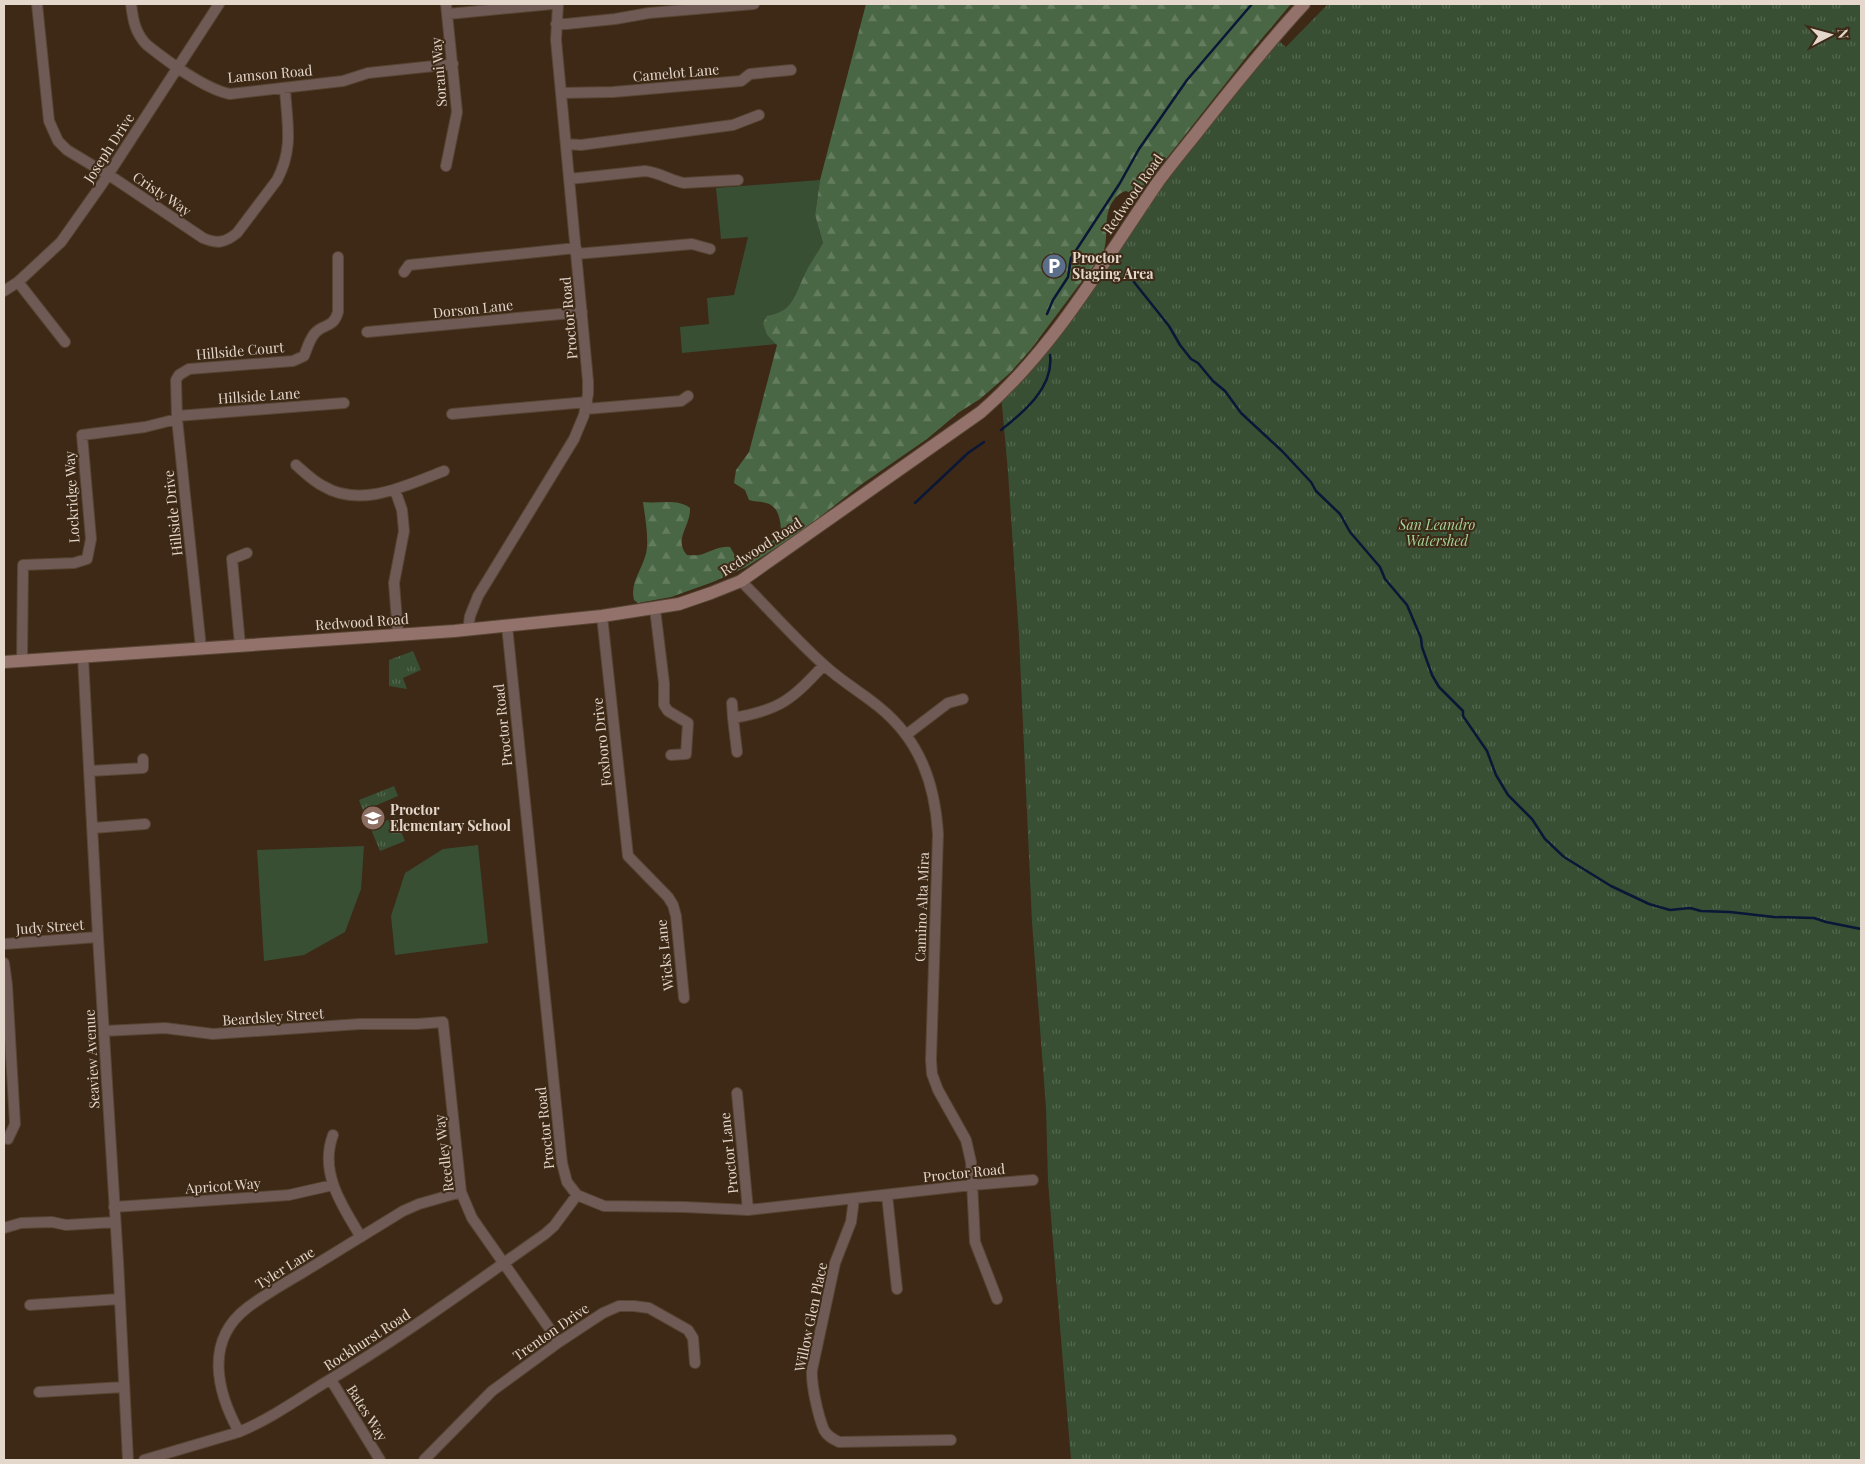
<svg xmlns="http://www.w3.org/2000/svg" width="1865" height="1464" viewBox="0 0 1865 1464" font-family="'Playfair Display',serif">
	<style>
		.green { fill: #384f34 }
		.forest { fill: url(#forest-firs) }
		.park { fill: url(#park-tufts) }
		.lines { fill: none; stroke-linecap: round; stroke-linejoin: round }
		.stream { stroke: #0a1737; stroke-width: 2.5 }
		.minor-casing { stroke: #584533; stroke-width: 12 }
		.secondary-casing { stroke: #584533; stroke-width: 14 }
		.minor { stroke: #6f5a55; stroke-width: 10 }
		.secondary { stroke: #93726b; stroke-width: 12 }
		.labels { text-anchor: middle; stroke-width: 4; stroke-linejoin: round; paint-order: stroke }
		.street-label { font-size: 14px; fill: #e4d7cb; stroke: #3d2916 }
		.poi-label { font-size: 14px; font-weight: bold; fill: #e4d7cb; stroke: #3d2916; text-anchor: start }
		.park-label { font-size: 14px; font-style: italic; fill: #a3d49b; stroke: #3d2916 }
	</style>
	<defs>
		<pattern id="forest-firs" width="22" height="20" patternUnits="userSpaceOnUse" patternTransform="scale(1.25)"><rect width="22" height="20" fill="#496744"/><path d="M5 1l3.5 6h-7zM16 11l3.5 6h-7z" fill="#637c5e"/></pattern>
		<pattern id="park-tufts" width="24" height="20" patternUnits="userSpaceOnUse" patternTransform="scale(1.25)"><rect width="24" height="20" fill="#384f34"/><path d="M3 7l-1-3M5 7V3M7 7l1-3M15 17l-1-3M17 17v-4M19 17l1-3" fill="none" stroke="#556850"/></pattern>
	</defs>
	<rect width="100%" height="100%" fill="#3d2916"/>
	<path class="green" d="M820,180L815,215L823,243L792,303L779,314L767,317V335L777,344L682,353L680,327L709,324L707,298L734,295L748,237L721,239L716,188Z
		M478,845L488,943L395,955L391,916L405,873L443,849Z
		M364,846L361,889L345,932L304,955L264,961L257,850Z"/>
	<path class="forest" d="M866,4H1291L1248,55L1137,196L1126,191C1119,193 1117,196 1113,201C1102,217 1110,235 1103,253L1031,349L1010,373L980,399L958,413L927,439L862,484L802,531L746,567L713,582L671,597L638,603L634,600C629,580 646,566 647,547C648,532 645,517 643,502C658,504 678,498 690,508C691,526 673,539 687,555C692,555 698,556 703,554C712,551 720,546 730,547L737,559C753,557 774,544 781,529C780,518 778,506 766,503C760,501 755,502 749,500L745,490L734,483L736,470L749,452L777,345L767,335L763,323L767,316C794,311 794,296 805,274C810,263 817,254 823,243L815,215L820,180Z"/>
	<path class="park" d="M1328,4H1861V1460H1071L1048,1181L1046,1108L1032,922L1019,637L1008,472L1001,394L1045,345L1159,181L1274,37L1286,47Z
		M413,651L421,670L403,678L407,689L389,686V660Z
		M394,786L398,796L363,811L359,800Z
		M395,817L405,841L380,851L370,827Z"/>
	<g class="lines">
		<path class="stream" d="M1134,282L1169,326L1180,345L1191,359L1198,363L1213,381L1225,391L1241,413L1282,451L1311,482L1316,491L1340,514L1350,532L1380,567L1385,579L1407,605L1421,638L1422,647L1432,675L1439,687L1463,711V716L1487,751L1496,775L1508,795L1532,819L1545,839L1564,857L1611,886L1649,904L1670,910L1690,908L1701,911L1730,912L1774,917L1814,918L1826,922L1861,929
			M1047,314L1053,300L1068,277L1071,258L1120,183L1139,149L1187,80L1252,4
			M1001,430C1024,412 1054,387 1050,355
			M915,503L968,453L984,442"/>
		<defs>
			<path id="minor" d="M37,4L49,121L58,141L67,150L115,179L203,238C217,244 225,243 237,233L277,180C294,148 287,123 285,89
				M131,4C133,20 135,33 147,45C167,61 205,89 230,94L343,81L368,73L453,64
				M448,14L552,4
				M556,24H566L615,19L649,13L754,4
				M561,93L613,92L741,81L750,74L791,70
				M566,144L581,145L733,125L759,115
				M446,166L457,112L446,4
				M569,179L645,171C659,172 671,181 684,183L738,180
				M576,254L692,244L710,249
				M404,272L409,265L576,248
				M18,282L65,342
				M4,291L18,282L61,242L102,184L219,4
				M367,332L582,312
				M586,409L681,401L688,396
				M452,414L587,402
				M177,416L344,403
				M296,465C304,472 313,481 323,486C361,509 407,485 444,471
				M395,490L402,510L404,531L394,583L398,634
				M741,581C769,609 795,639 824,665C841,681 861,692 879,707C920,740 935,784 938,834L931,1060L932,1074L938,1090L966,1140L971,1162L975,1242L997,1299
				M655,609L664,683V705L668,711L688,723L686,754L671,755
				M602,616L628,856L668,897L673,905L676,916L684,998
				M507,626L562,1163L567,1182L577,1195L604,1206L684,1207L748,1210L972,1185L1033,1180
				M468,630L470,616L478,596L574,439L584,415L588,394V381L556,40L558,4
				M240,645L232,559L247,553
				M201,648L177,419L176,380L179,375L189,369L293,361L304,356C307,349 309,340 315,333C324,323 333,329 338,312V257
				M83,657L98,937L118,1261L128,1460
				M22,661L23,565L74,563L87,559L91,539L82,435L145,427L177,419
				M732,703L733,718
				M906,735L948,703L963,699
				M737,752L733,718C781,710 792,699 824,665
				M90,771L143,768V759
				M93,828L145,824
				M4,944L98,937
				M4,963L7,985L15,1124L8,1139
				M104,1031L165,1028L213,1034L360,1024H417L443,1022L461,1192L472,1218L559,1342
				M737,1093L748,1210
				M333,1135C319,1172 342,1206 361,1237
				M887,1195L897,1289
				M854,1199L851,1222L835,1263L812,1370C811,1384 818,1416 824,1430C827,1436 833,1439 839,1442L951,1440
				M114,1207L289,1195L333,1185
				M4,1228L21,1223L52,1222L66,1225L115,1222
				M30,1305L119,1299
				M331,1380L380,1460
				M39,1392L124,1387
				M239,1432C217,1392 204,1341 247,1308C264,1295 283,1284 302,1273C336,1252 369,1232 403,1211L419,1204L461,1192
				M144,1460L239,1432C268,1420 294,1402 321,1385C399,1339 471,1286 545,1234L554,1226L577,1195
				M424,1460L492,1391L559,1342L603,1313L619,1306H634L649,1308L688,1330L693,1338L695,1363"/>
			<path id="secondary" d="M4,662L454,631L602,616L679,604L711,593L741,581L981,412C1055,348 1103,262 1158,182C1172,163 1188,144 1202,126C1235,84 1268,43 1304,4"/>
		</defs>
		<use href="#minor" class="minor-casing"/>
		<use href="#secondary" class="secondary-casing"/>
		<use href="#minor" class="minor"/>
		<use href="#secondary" class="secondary"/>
	</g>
	<defs>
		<symbol id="parking-disc" viewBox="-11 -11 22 22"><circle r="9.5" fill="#5c6f8a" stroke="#3d2916"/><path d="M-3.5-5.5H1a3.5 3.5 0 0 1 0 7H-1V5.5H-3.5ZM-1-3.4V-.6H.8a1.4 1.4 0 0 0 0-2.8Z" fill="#fff"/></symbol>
		<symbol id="school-disc" viewBox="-11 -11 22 22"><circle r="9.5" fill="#8d6e63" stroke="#3d2916"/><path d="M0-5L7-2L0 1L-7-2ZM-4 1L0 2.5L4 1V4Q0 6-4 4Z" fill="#fff"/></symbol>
	</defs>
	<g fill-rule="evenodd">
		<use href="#parking-disc" x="1040" y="252" width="28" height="28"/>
		<use href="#school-disc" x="359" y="804" width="28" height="28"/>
	</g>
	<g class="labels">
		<g class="street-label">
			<text transform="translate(439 72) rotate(-95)" y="5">Sorani Way</text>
			<text transform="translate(676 73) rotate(-5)" y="5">Camelot Lane</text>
			<text transform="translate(270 74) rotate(-5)" y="5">Lamson Road</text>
			<text transform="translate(109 148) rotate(-57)" y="5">Joseph Drive</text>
			<text transform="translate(162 194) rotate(34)" y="5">Cristy Way</text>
			<text transform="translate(1133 194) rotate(-55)" y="5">Redwood Road</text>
			<text transform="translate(473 309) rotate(-6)" y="5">Dorson Lane</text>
			<text transform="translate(569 318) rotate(-95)" y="5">Proctor Road</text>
			<text transform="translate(240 351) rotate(-5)" y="5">Hillside Court</text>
			<text transform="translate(259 396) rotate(-4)" y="5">Hillside Lane</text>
			<text transform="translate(72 497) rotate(-93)" y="5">Lockridge Way</text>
			<text transform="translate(173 513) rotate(-96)" y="5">Hillside Drive</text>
			<text transform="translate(761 547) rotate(-33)" y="5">Redwood Road</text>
			<text transform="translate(362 622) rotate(-4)" y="5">Redwood Road</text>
			<text transform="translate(503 725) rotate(-96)" y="5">Proctor Road</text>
			<text transform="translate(602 742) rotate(-96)" y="5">Foxboro Drive</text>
			<text transform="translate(922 907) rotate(-88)" y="5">Camino Alta Mira</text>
			<text transform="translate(50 927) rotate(-4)" y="5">Judy Street</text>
			<text transform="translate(665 955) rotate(-96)" y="5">Wicks Lane</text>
			<text transform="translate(273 1017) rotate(-4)" y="5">Beardsley Street</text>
			<text transform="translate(92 1059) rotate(-93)" y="5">Seaview Avenue</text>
			<text transform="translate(545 1128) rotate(-96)" y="5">Proctor Road</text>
			<text transform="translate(444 1153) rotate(-97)" y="5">Reedley Way</text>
			<text transform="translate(729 1153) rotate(-96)" y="5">Proctor Lane</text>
			<text transform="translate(964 1173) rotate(-6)" y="5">Proctor Road</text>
			<text transform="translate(223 1186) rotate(-4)" y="5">Apricot Way</text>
			<text transform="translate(285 1268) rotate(-32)" y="5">Tyler Lane</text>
			<text transform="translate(811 1317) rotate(-78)" y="5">Willow Glen Place</text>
			<text transform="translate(551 1332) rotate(-35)" y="5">Trenton Drive</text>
			<text transform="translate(367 1340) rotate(-33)" y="5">Rockhurst Road</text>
			<text transform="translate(367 1413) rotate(58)" y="5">Bates Way</text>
		</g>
		<g class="poi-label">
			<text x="1072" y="263">Proctor<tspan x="1072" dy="16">Staging Area</tspan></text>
			<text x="390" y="815">Proctor<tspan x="390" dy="16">Elementary School</tspan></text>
		</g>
		<g class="park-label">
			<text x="1437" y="530">San Leandro<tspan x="1437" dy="16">Watershed</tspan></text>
		</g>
	</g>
	<rect width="1865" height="1464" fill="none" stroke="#e4d7cb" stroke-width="10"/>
	<g transform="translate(1830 35) rotate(84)" stroke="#3d2916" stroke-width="4" paint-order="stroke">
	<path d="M0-4L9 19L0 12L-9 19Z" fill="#e4d7cb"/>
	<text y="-8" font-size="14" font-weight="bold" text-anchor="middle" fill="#e4d7cb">N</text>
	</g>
</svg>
